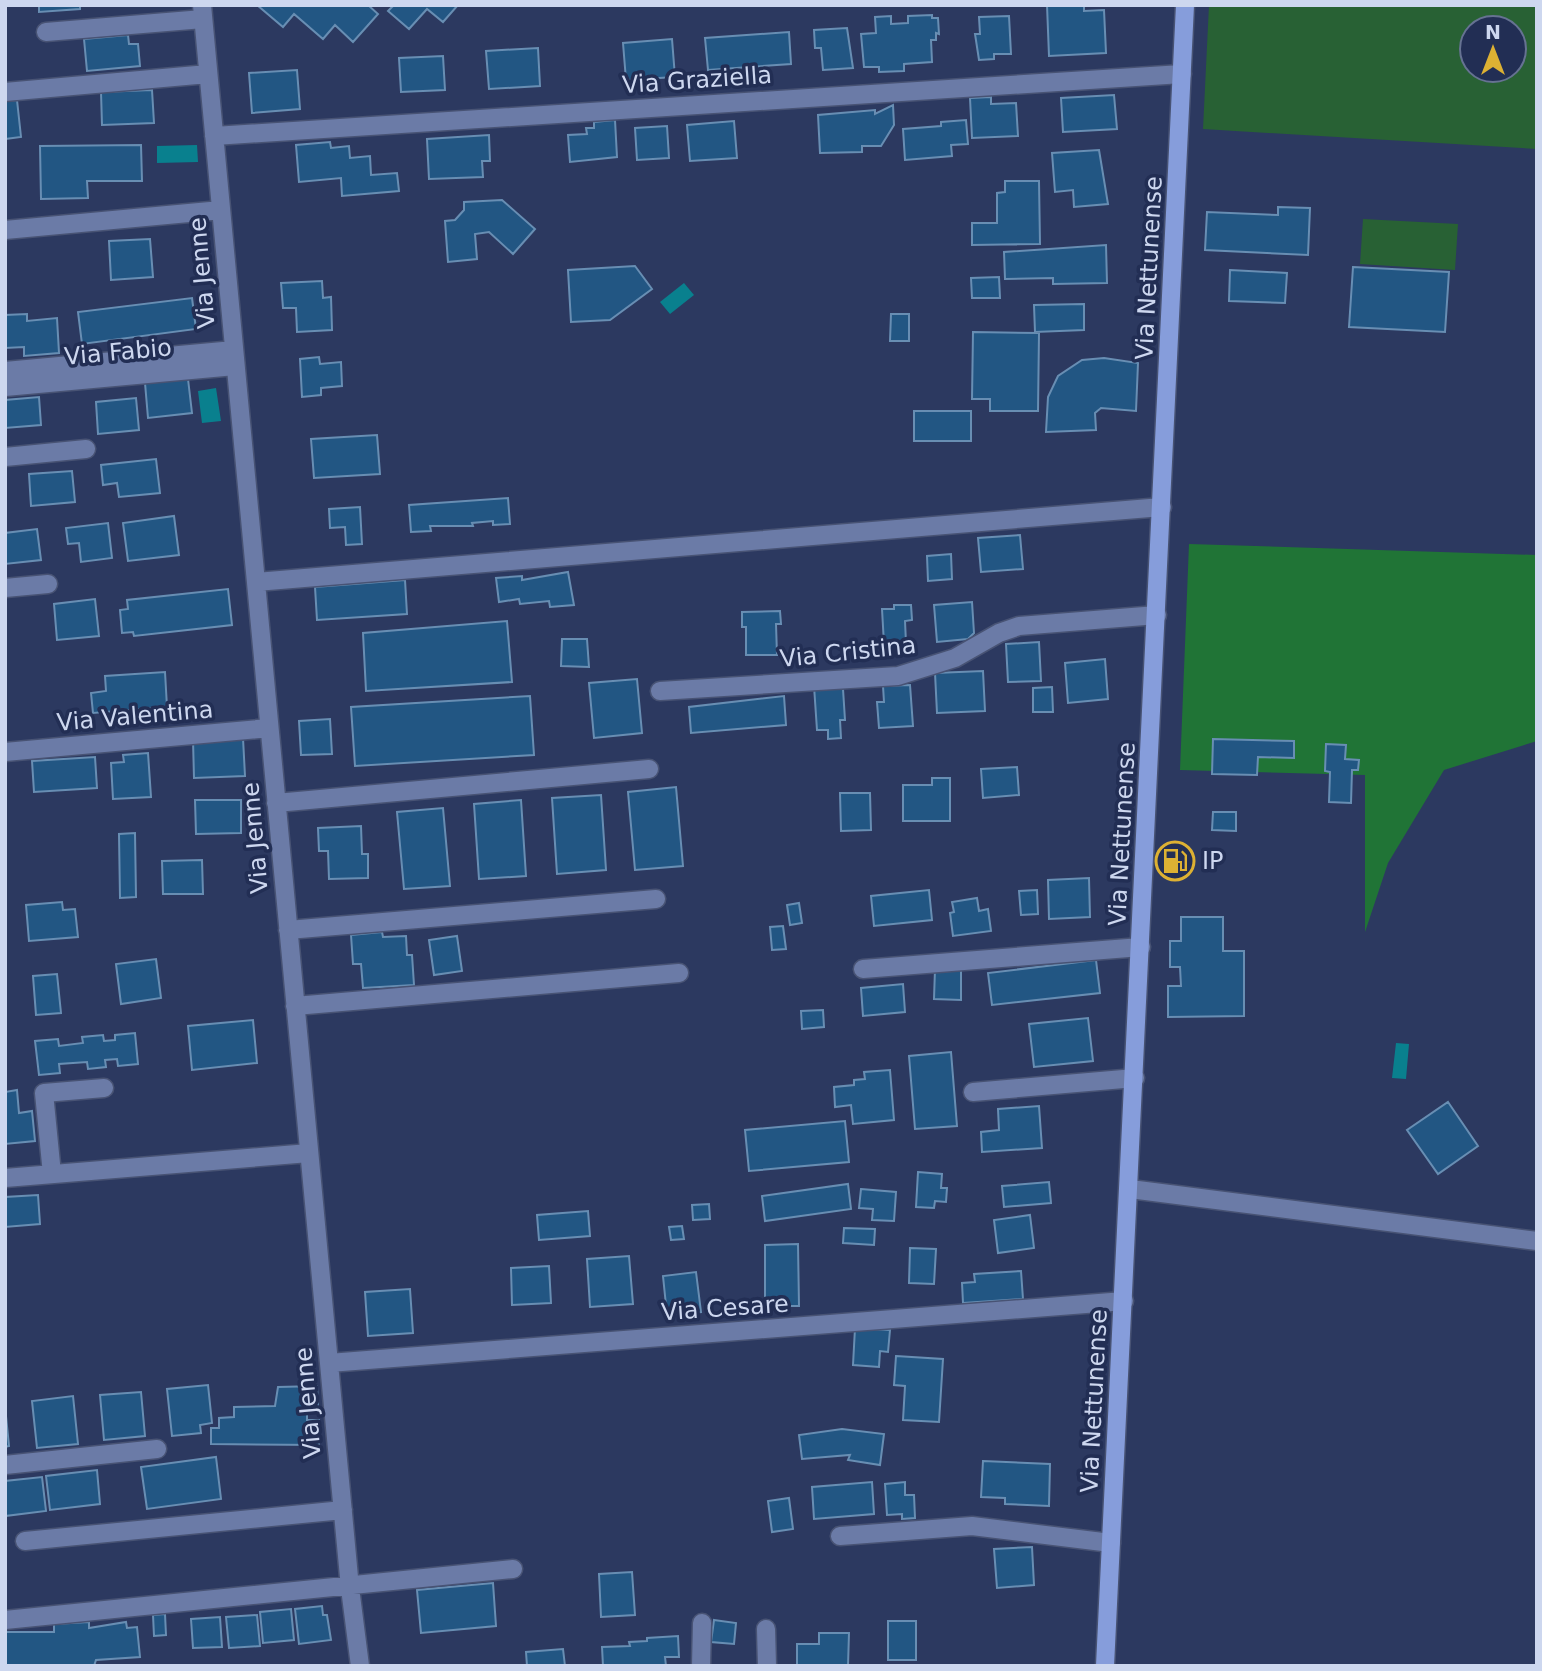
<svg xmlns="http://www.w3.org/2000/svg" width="1542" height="1671" viewBox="0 0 1542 1671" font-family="'DejaVu Sans',sans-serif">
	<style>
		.green { fill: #286134; fill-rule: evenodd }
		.forest { fill: #207436 }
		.water { fill: #09808e }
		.building { fill: #225683; stroke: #688eb3; stroke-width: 2 }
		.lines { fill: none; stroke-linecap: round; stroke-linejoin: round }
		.minor-casing { stroke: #485374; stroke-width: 21 }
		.major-casing { stroke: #485374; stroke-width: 21 }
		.minor { stroke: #6b7ba7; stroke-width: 18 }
		.major { stroke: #869ddb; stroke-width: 18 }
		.labels { text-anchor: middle; stroke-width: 7; stroke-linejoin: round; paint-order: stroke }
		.street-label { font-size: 24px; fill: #cdd7ef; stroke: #222e54 }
		.poi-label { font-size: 24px; fill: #cdd7ef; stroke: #222e54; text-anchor: start }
	</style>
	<rect width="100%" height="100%" fill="#2c3960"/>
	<path class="green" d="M1209,5H1537V149L1203,129ZM1472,28H1514V70H1472Z
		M1363,219L1458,224L1455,270L1360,264Z"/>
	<path class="forest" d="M1189,544L1537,555V741L1444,770L1388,863L1365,932V775L1180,770Z"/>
	<path class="water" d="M197,145L198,162L157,163V146Z
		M684,283L694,295L670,314L660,302Z
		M216,388L221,421L202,423L198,391Z
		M1396,1043L1409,1044L1406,1079L1392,1078Z"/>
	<path class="building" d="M39,5H80V9L39,12Z
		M257,5H368L378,14L353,42L335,25L323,39L294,14L283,27Z
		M394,5H458L443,22L427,9L409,29L388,11Z
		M1047,5H1084V11L1104,10L1106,53L1049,56Z
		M932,15V18H938L939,34L936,33V40H931L932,62L904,64V71L879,72V67H864L861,34L876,33L875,17L891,16V24L908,23V16Z
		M1009,16L1011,54H994V59L979,60L975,34H980L979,17Z
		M847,28L853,68L823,70L821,48H815L814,30Z
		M789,32L791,64L708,70L705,38Z
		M128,35L129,44H138L140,66L87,71L84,39Z
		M672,39L675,77L626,80L623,43Z
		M538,48L540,86L489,89L486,51Z
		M443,56L445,90L401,92L399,58Z
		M297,70L300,109L252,113L249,73Z
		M152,90L154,123L102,125L101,92Z
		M1114,95L1117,129L1063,132L1061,98Z
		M991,97V104L1016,103L1018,136L972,138L970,98Z
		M17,100L21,137L5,139V101Z
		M893,105L894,125L881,146H862V152L820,153L818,115L875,110V114Z
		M615,120L617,157L570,162L568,135L587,134L586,128H594V122Z
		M966,120L968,144L951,145L952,156L905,160L903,129L941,126V122Z
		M734,121L737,158L690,161L687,125Z
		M667,126L669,158L637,160L635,128Z
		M489,135L490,161H482L483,177L429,179L427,139Z
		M330,142L331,148L349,146L350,158L370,156L371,175L397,173L399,191L342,196L341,178L299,182L296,145Z
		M141,145L142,181H87L88,198L41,199L40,146Z
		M1099,150L1108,204L1074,207L1073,190L1055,192L1052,153Z
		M1005,181H1039L1040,244L972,245V223H997V193L1005,192Z
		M502,200L535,229L513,254L489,232L475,234L477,259L448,262L445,221L455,220L464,210V202Z
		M1278,207L1310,208L1308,255L1205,250L1207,212L1278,215Z
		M150,239L153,277L111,280L109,241Z
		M1106,245L1107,283L1053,284V278L1005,279L1004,252Z
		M635,266L652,289L610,320L571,322L568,270Z
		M1353,267L1449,272L1445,332L1349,327Z
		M1230,270L1287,273L1285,303L1229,301Z
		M999,277L1000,298H972L971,278Z
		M322,281L323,298L331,297L332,330L297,332L296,308H283L281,283Z
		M192,298L196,329L82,344L78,312Z
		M1084,304V330L1035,332L1034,305Z
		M27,314V321L57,318L59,353L24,356V347L5,348V315Z
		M891,314H909V341H890Z
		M973,332L1039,333L1038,411H990V399H972Z
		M319,357L320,364L341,362L342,386L321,388V395L302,397L300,359Z
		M1104,358L1138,363L1136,411L1101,408L1095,413L1096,430L1046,432L1048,397L1058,376L1082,360Z
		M188,379L192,413L148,418L145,383Z
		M39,397L41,425L5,428V400Z
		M136,398L139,430L98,434L96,402Z
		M914,411H971V441H914Z
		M377,435L380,474L314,478L311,439Z
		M156,459L160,493L119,497L117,483L103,485L101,465Z
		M72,471L75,502L31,506L29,474Z
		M508,498L510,524L493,525V521L472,523L473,526H430L431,531L411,532L409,505Z
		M360,507L362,544L346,545L345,527L330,528L329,509Z
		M174,516L179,555L128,561L123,523Z
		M108,523L112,558L81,562L79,543L68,544L66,528Z
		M37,529L41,560L5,564V533Z
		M1020,535L1023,569L981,572L978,538Z
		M951,554L952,579L928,581L927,556Z
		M568,572L574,605L550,607L549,601L520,604L519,599L499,602L496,578L522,576V580Z
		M405,580L407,614L317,620L315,587Z
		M228,589L232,625L134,636L133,632L122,633L120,610L128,609L127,600Z
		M95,599L99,636L57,640L54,604Z
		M972,602L974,633L968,639L937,642L934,605Z
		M894,605H911L912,620L905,621L906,643L884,644L882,609H894Z
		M780,611L781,624H776L777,655H746V627H742V612Z
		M507,621L512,682L366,691L363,633Z
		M562,639H587L589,667L561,666Z
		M1039,642L1041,681L1008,682L1006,644Z
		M1105,659L1108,699L1068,703L1065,663Z
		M983,671L985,711L937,713L935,673Z
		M165,672L167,707L93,713L91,693L106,691L105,676Z
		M637,679L642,733L594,738L589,683Z
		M830,685V689H843L845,720H840L841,738L828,739V730H817L814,686Z
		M910,685L913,726L879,728L877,702H884L883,686Z
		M1052,687L1053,712H1033V688Z
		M530,696L534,755L355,766L351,707Z
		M784,696L786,725L691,733L689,707Z
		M330,719L332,754L301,755L299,721Z
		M243,738L245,776L194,778L193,740Z
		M1213,739L1294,741V758L1258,757L1257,775L1212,774Z
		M1326,744L1346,745L1345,759L1359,760L1358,770H1352L1351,803L1329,802L1330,772L1325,771Z
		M148,753L151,797L113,799L111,763L124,762L123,755Z
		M95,757L97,788L34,792L32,761Z
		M1017,767L1019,795L983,798L981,769Z
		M932,778H950V821H903V785H932Z
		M676,787L683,866L635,870L628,792Z
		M840,793H870L871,830L841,831Z
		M601,795L606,870L557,874L552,798Z
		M195,800H241V833L196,834Z
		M521,800L526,876L479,879L474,804Z
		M443,808L450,886L404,889L397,812Z
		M1213,812H1236V831L1212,830Z
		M361,826L362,854H368V878L329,879L328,851H319L318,828Z
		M135,833L136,897L120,898L119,834Z
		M1162,847L1189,848V874L1161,873Z
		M202,860L203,894H163L162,861Z
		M1089,878L1090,917L1049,919L1048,880Z
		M929,890L932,920L874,926L871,896Z
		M1037,890L1038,914L1021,915L1019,891Z
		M977,898L979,911L988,909L991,931L953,936L950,913L954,912L952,902Z
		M62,902L63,910L75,909L78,937L29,941L26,905Z
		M799,903L802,923L790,925L787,905Z
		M1181,917H1223V951H1244V1016L1168,1017V986H1181L1180,967H1170V941H1181Z
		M783,926L786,949L772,950L770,927Z
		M382,932L383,937L406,936L407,955H412L414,985L363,988L361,964H353L351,935Z
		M457,936L462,971L434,975L429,940Z
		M156,959L161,998L121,1004L116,964Z
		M1096,960L1100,993L992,1005L988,973Z
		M935,969L961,970V1000L934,999Z
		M57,974L61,1013L36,1015L33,976Z
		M903,984L905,1012L863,1016L861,988Z
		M823,1010L824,1027L802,1029L801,1011Z
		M1088,1018L1093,1061L1034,1067L1029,1024Z
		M253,1020L257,1063L192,1070L188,1026Z
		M135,1033L138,1064L118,1066L117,1059L105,1060L106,1067L88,1069L87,1062L59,1064L60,1073L39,1075L35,1041L58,1039L59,1046L83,1043L82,1037L103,1035L104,1041L115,1040V1035Z
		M951,1052L957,1126L915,1129L909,1056Z
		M890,1070L894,1120L853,1124L851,1105L835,1107L834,1087L854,1085V1080L865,1079L864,1072Z
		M17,1090L19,1113L32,1111L35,1141L5,1144V1092Z
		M1448,1102L1478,1146L1438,1174L1407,1130Z
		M1039,1106L1042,1148L982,1152L981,1132L999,1130L998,1109Z
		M845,1121L849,1162L749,1171L745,1130Z
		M918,1172L942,1174L941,1188H947L946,1202L935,1201L934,1208L916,1207Z
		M1049,1182L1051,1203L1004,1207L1002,1186Z
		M848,1184L851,1209L765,1221L762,1196Z
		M861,1189L896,1192L894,1221L872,1220L873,1209L859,1208Z
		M38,1195L40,1224L5,1227V1197Z
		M709,1204L710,1219L693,1220L692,1205Z
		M588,1211L590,1236L539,1240L537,1215Z
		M1030,1215L1034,1248L998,1253L994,1220Z
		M682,1226L684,1239L671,1240L669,1227Z
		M844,1228L875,1229L874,1245L843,1243Z
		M798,1244L799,1306H765V1245Z
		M910,1248L936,1249L934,1284L909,1283Z
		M629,1256L633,1304L590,1307L587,1259Z
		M549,1266L551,1303L512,1305L511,1268Z
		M1021,1271L1023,1299L963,1303L962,1283L975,1282L974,1274Z
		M696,1272L701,1312L667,1315L663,1276Z
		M410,1289L413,1333L368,1336L365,1292Z
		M855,1328L890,1330L888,1352L880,1351L879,1367L853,1365Z
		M896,1356L943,1359L939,1422L903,1420L905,1386L894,1385Z
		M208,1385L212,1423L200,1425L201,1433L172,1436L167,1389Z
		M317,1386L318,1408L307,1409V1420H319V1445L211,1444V1428H219V1418L234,1417V1407L275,1406L278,1387Z
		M141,1392L145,1436L104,1440L100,1395Z
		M73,1396L78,1444L37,1448L32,1401Z
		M5,1406L9,1446L5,1447Z
		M842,1429L884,1434L880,1465L848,1460L850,1455L802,1459L799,1435Z
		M216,1457L221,1499L147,1509L141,1467Z
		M983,1461L1050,1464L1049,1506L1005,1504V1498L981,1497Z
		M97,1470L100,1504L50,1510L46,1476Z
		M42,1477L46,1511L5,1516V1481Z
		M872,1482L874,1514L814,1519L812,1487Z
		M905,1482V1495H914L915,1518L902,1519V1514L887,1515L885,1484Z
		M789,1498L793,1529L772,1532L768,1501Z
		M1032,1547L1034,1585L997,1588L994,1549Z
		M632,1572L635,1615L601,1617L599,1574Z
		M493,1583L496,1626L421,1633L417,1590Z
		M322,1606L323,1615H327L331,1640L299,1644L295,1609Z
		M291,1609L294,1640L263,1643L260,1612Z
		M165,1614L166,1635L154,1636L153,1615Z
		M257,1615L260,1646L229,1648L226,1617Z
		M220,1617L222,1647L193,1648L191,1619Z
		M714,1620L736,1623L734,1644L711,1642Z
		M888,1621H916V1660H888Z
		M89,1622V1628L126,1622L127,1628L137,1627L140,1657L96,1660L94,1666H5L6,1632H54V1624Z
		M819,1633H849L848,1666H797V1644H819Z
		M678,1636L679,1657H665L666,1666H603L602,1647L630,1646L629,1642L647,1641V1638Z
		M563,1649L565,1666H527L526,1652Z"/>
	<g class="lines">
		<defs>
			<path id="minor" d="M202,5L350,1588L360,1666
				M46,32L203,19
				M5,92L208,74
				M214,136L1182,74
				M5,230L221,210
				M5,371L234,350
				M5,387L235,366
				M5,457L86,449
				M256,582L1162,507
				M5,588L48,584
				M660,691L898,676L955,658L999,633L1019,626L1157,615
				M5,752L269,728
				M276,803L649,769
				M288,930L656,899
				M863,969L1141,947
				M295,1006L679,973
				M973,1092L1135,1078
				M52,1174L44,1093L104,1088
				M5,1178L309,1153
				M1130,1189L1537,1241
				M329,1363L1124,1301
				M5,1465L157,1449
				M840,1536L972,1526L1111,1543
				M25,1541L343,1510
				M5,1620L513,1569
				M766,1629L767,1666
				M701,1666L702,1623"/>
			<path id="major" d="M1105,1666L1185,5"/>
		</defs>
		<use href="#minor" class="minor-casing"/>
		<use href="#major" class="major-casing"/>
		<use href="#minor" class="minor"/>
		<use href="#major" class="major"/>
	</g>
	<defs>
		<symbol id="fuel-ring" viewBox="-11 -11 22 22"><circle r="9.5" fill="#222e54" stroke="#ddb133" stroke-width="1.5"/><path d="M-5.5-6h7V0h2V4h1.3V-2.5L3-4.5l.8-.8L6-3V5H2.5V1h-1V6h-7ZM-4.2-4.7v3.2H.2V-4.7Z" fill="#ddb133"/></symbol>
	</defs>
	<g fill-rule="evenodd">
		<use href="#fuel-ring" x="1153" y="839" width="44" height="44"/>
	</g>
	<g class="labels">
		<g class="street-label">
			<text transform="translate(697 80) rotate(-4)" y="8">Via Graziella</text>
			<text transform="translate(1149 268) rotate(-87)" y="8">Via Nettunense</text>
			<text transform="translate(202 273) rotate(-95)" y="8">Via Jenne</text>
			<text transform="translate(118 352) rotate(-5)" y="8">Via Fabio</text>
			<text transform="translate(848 652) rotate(-6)" y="8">Via Cristina</text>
			<text transform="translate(135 716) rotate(-5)" y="8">Via Valentina</text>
			<text transform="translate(1122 834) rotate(-87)" y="8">Via Nettunense</text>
			<text transform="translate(255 838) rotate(-95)" y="8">Via Jenne</text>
			<text transform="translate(725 1308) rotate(-4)" y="8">Via Cesare</text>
			<text transform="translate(1094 1401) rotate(-87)" y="8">Via Nettunense</text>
			<text transform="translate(308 1403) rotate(-95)" y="8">Via Jenne</text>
		</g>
		<g class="poi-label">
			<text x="1202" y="869">IP</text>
		</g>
	</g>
	<rect width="1542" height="1671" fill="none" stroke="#cdd7ef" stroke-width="14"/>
	<g transform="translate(1493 49)"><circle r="33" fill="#222e54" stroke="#667292" stroke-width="2"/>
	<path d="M0-5L12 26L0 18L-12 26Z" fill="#ddb133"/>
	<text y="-10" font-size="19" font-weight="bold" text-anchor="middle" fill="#cdd7ef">N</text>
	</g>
</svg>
